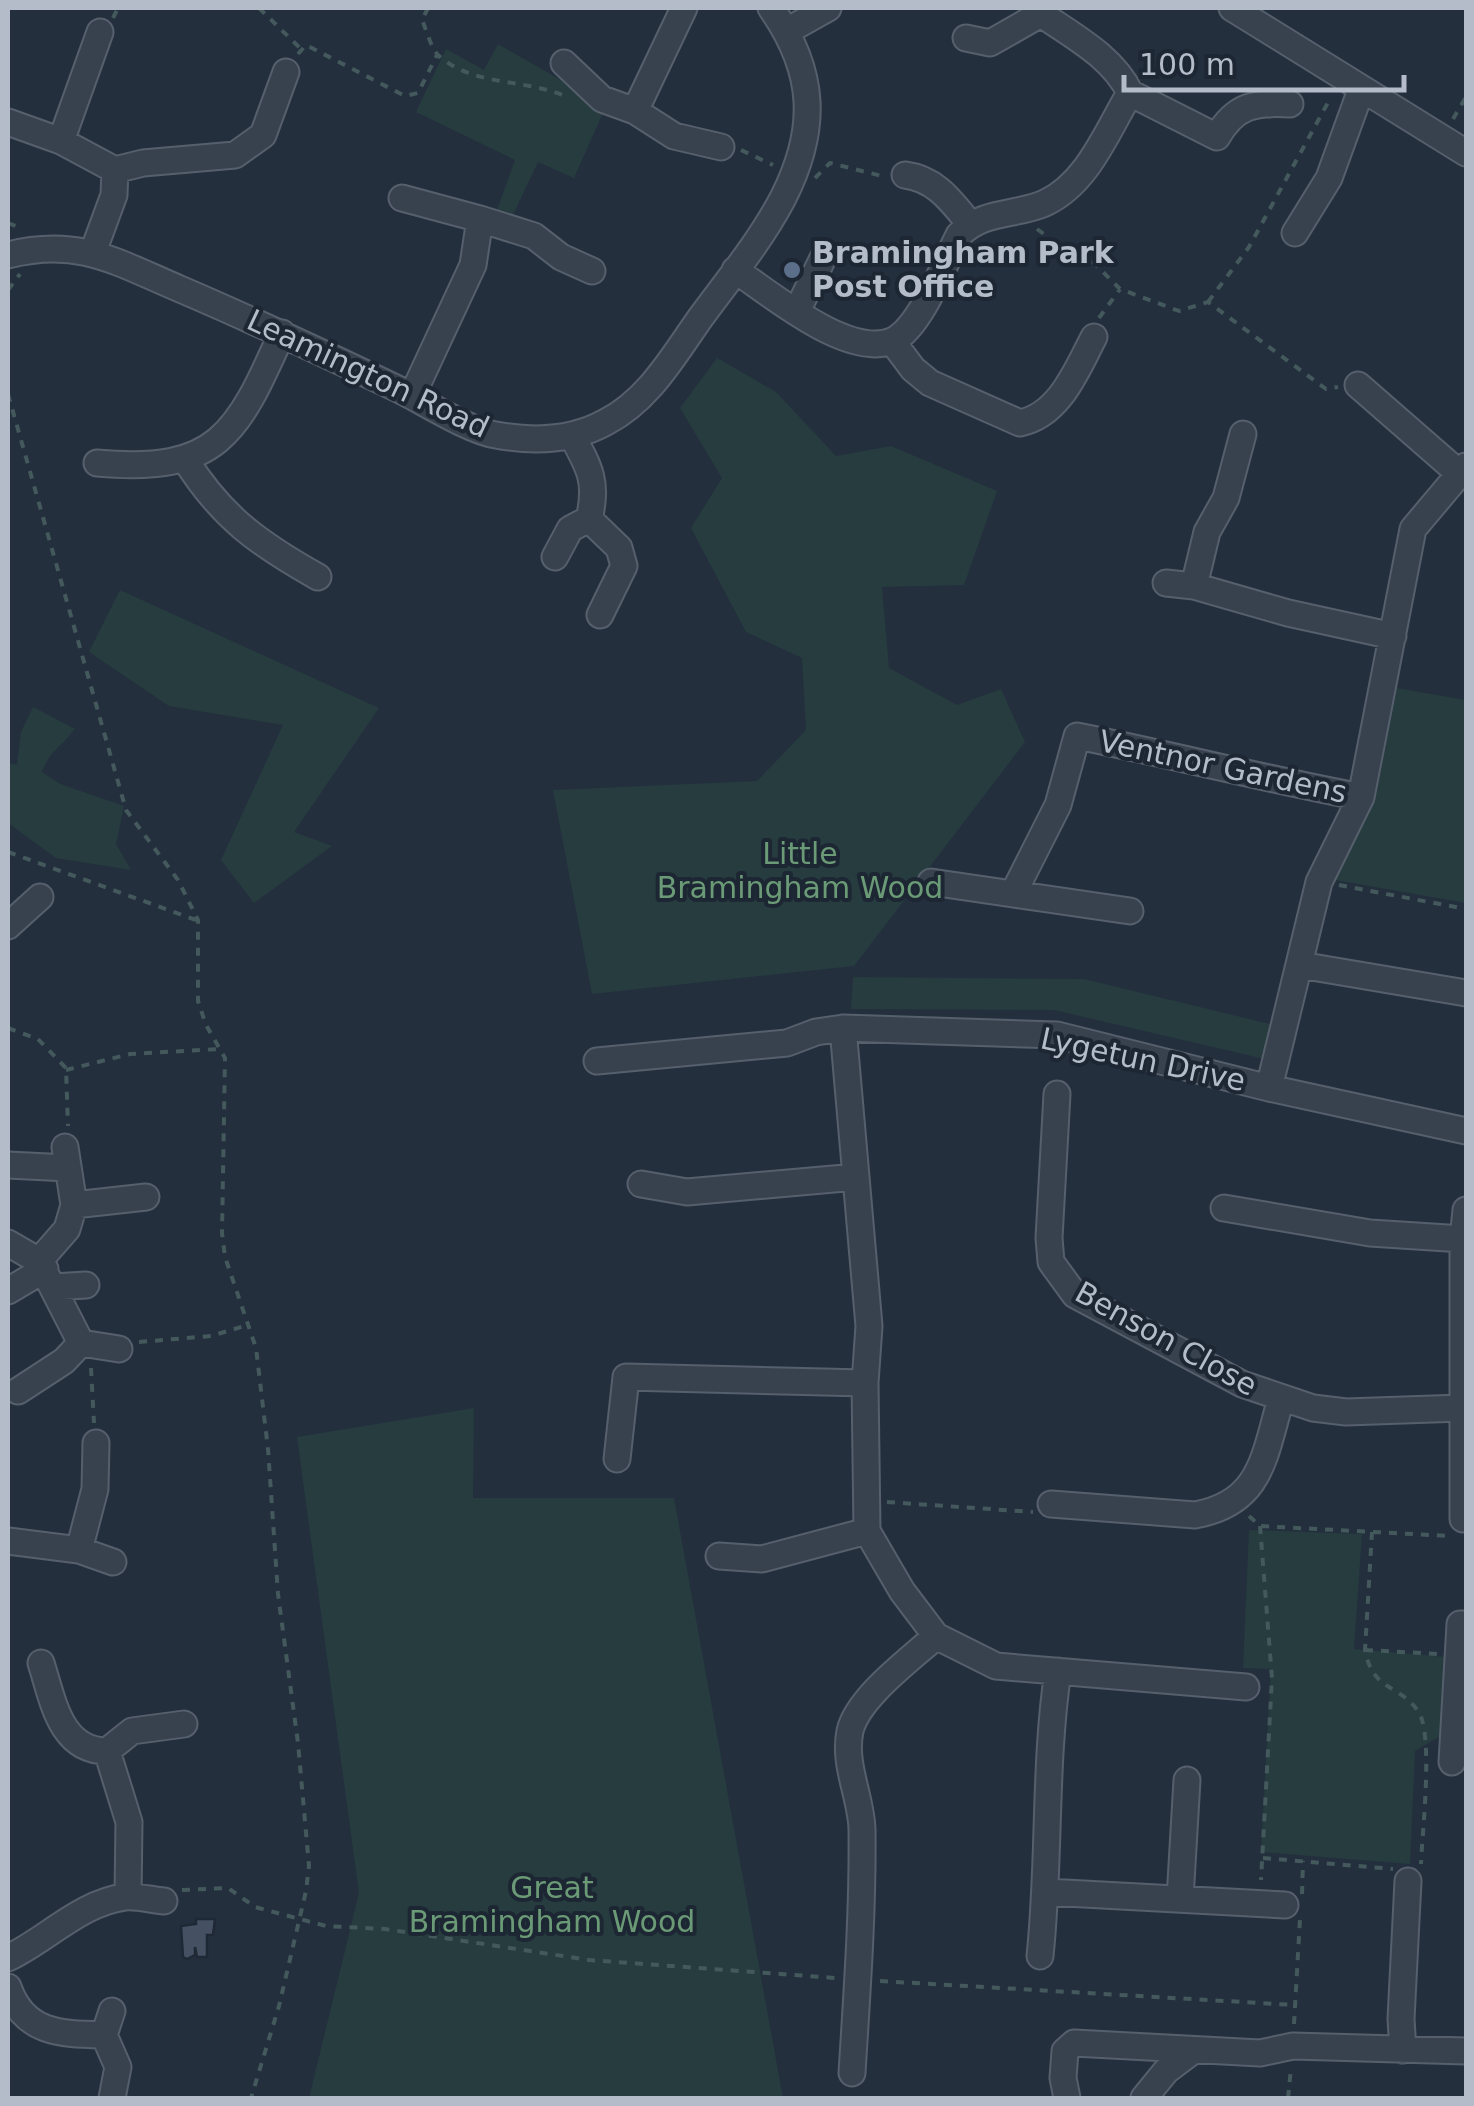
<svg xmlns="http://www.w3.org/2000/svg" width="1474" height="2106" viewBox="0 0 1474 2106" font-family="'DejaVu Sans',sans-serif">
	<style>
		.green { fill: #263c3f }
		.building { fill: #455162; stroke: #1f2835; stroke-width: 2.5 }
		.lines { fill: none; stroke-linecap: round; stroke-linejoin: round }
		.minor-casing { stroke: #565f6c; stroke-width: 29 }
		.path { stroke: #44595c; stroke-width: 4; stroke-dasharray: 8 8; stroke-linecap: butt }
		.minor { stroke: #38414e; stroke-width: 25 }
		.service-dot { fill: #5c6f8a; stroke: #1d2633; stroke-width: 4 }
		.labels { text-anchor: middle; stroke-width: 8; stroke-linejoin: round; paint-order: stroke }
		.poi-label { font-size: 30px; font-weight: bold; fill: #b4bcc9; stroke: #1d2633; text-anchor: start }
		.street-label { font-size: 30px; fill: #b4bcc9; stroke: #1d2633 }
		.park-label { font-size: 30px; fill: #6b9a76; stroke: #1d2633 }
	</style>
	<rect width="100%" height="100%" fill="#242f3e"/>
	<path class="green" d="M498,44L606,106L574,178L538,162L511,219L496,213L515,160L416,112L446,49L484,70Z
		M717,358L776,392L836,456L891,446L997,491L964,585L882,587L889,668L957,705L1001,689L1025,742L854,966L592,994L553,790L757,781L806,730L802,658L746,632L691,528L722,478L680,408Z
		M120,590L379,708L294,832L332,846L254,903L221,860L283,725L169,706L89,652Z
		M1396,688L1466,700V903L1335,880L1377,791Z
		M33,707L75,729C61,747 50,750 42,772L60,784L124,806L116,844L131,870L56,858L8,823V763L17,765L21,732Z
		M853,977L1084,979L1270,1024L1269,1060L1054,1010L851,1009Z
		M474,1408L473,1498H674L783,2098H309L359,1893L297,1437Z
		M1249,1530L1362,1534L1354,1649L1446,1657L1442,1735L1415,1751L1410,1864L1261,1852L1271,1669L1243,1668Z"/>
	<path class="building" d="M196,1919H215L213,1935H207V1957H197L195,1947V1955L187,1959L183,1957L181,1926L196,1924Z"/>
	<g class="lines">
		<defs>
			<path id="minor" d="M684,8L635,111L674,136L721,147
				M1232,8L1466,153
				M787,31L828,8
				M966,38L990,43L1041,14C1073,36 1113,57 1130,93
				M564,63L602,99L635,111
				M8,122L61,141L115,170L114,195L93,252
				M61,141L100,32
				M115,170L143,163L235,155L263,135L286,72
				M905,175C936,179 951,201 970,224
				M402,198L480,219
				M1295,233L1329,178L1361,90
				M8,255C79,237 116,262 180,289C255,321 327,355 400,390C426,403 470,431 496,435C534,442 572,441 606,422C649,400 674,355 701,317C729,279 761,240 783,198C818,129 816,72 771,8
				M735,270C770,293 850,361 894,340C921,326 945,262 959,235C983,210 1016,216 1045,203C1088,183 1107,131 1130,93L1217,137C1235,105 1255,102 1290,104
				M797,311L825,254
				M892,341L913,369L930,383L1020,423C1060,415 1077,369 1094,337
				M1358,385L1460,474
				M412,396L473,265L480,219L534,236L561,257L592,271
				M1243,434L1226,498L1207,532L1194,586L1288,613L1393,636
				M572,436C590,468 598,483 589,519
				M185,459C221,517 259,544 318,577
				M97,463C218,474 237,434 282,333
				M555,557L570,529L589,519L619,548L624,566L600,615
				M1166,583L1194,586
				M931,882L1013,894
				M1130,911L1013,894L1058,805L1077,736C1172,755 1266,779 1361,797
				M8,926L40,897
				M1300,965L1466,993
				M843,1028L869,1326L865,1383L867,1531L902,1591L936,1636L996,1666L1246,1687
				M597,1061L787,1043L816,1032L843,1028L1057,1035L1269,1088L1466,1131
				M1269,1088L1319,882L1361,797L1413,529L1466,466
				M1057,1094L1049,1238L1051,1262L1075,1295L1242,1384L1313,1408L1346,1412L1462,1408
				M8,1165L68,1168
				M641,1184L687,1192L856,1177
				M74,1205L146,1197
				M1224,1208L1370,1233L1463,1239
				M8,1243L39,1261L81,1343L119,1349
				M39,1261L67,1229L74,1205L65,1147
				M53,1287L86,1285
				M8,1291L45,1269
				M18,1391L64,1361L81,1343
				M617,1459L626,1377L865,1383
				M1051,1504L1195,1515C1262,1503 1264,1456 1281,1399
				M1463,1519V1239L1466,1210
				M8,1541L79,1550L113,1562
				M79,1550L95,1489L96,1443
				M719,1556L762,1559L867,1531
				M41,1663C53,1700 60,1751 107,1751
				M1452,1762L1460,1624H1466
				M1047,1892L1285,1905
				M128,1896L129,1822L107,1751L132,1731L184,1724
				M1180,1899L1187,1780
				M1040,1956C1050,1862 1044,1765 1058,1671
				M8,1958C46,1940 82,1902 125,1897C138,1896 152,1900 164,1901
				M8,1987C24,2034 61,2034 104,2035
				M112,2011L104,2035L118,2067L112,2098
				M1403,2050L1401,2019L1408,1881
				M852,2073C857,1992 863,1911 862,1829C861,1796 843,1765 850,1731C858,1697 911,1659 936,1636
				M1067,2098L1063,2078L1065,2051L1074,2043L1260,2053L1293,2046L1466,2051
				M1144,2098L1166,2071L1194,2050"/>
		</defs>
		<use href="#minor" class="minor-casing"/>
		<path class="path" d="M259,8L301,49
			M428,8L422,20C427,31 431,49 439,56C474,87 525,78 567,97
			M113,18L118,8
			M298,54L306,45L405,96L418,93L437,55
			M1453,119L1466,97
			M741,150L773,165
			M815,178L830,163L886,177
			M8,223L18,227
			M1037,229L1060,246L1093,262L1120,289L1179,311L1208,302L1326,389L1338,387
			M8,290L20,274
			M1208,302L1249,247L1331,97
			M1099,318L1120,289
			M8,394L126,810L178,880L198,920V1001L206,1025L225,1058L222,1233L225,1257L256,1348L268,1449L278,1594L298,1743L309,1866L306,1891L279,2006L251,2098
			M8,852L196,920
			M1339,885L1466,909
			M8,1028L38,1039L66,1068L68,1126
			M66,1070L130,1054L219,1049
			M139,1342L211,1336L248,1325
			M91,1368L94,1423
			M887,1502L1033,1512
			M1249,1516L1260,1526L1450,1536
			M1260,1526L1272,1678L1261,1880
			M1372,1532L1365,1650C1373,1692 1398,1683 1418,1711C1434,1733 1422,1833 1421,1864
			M1365,1650L1439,1654
			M1263,1858L1393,1869
			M182,1890L228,1888L255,1907L326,1926L385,1929L589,1960L836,1978
			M1302,1894L1303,1861
			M880,1981L1294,2005
			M1294,2024L1300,1919
			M1288,2098L1291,2068"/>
		<use href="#minor" class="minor"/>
	</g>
	<circle class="service-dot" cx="792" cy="270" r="10"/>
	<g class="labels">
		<g class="poi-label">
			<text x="812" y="263">Bramingham Park<tspan x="812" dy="34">Post Office</tspan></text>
		</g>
		<g class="street-label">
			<text transform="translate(368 374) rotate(25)" y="10">Leamington Road</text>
			<text transform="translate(1223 767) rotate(12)" y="10">Ventnor Gardens</text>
			<text transform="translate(1143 1060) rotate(12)" y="10">Lygetun Drive</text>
			<text transform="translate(1166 1339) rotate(29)" y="10">Benson Close</text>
		</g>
		<g class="park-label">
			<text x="800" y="864">Little<tspan x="800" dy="34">Bramingham Wood</tspan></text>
			<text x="552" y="1898">Great<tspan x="552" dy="34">Bramingham Wood</tspan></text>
		</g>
	</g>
	<rect width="1474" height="2106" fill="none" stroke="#b4bcc9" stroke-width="20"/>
	<path d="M1124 75v15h280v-15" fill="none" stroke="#b4bcc9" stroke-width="5"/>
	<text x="1139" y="75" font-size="30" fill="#b4bcc9" stroke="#1d2633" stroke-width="8" paint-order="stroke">100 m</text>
</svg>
